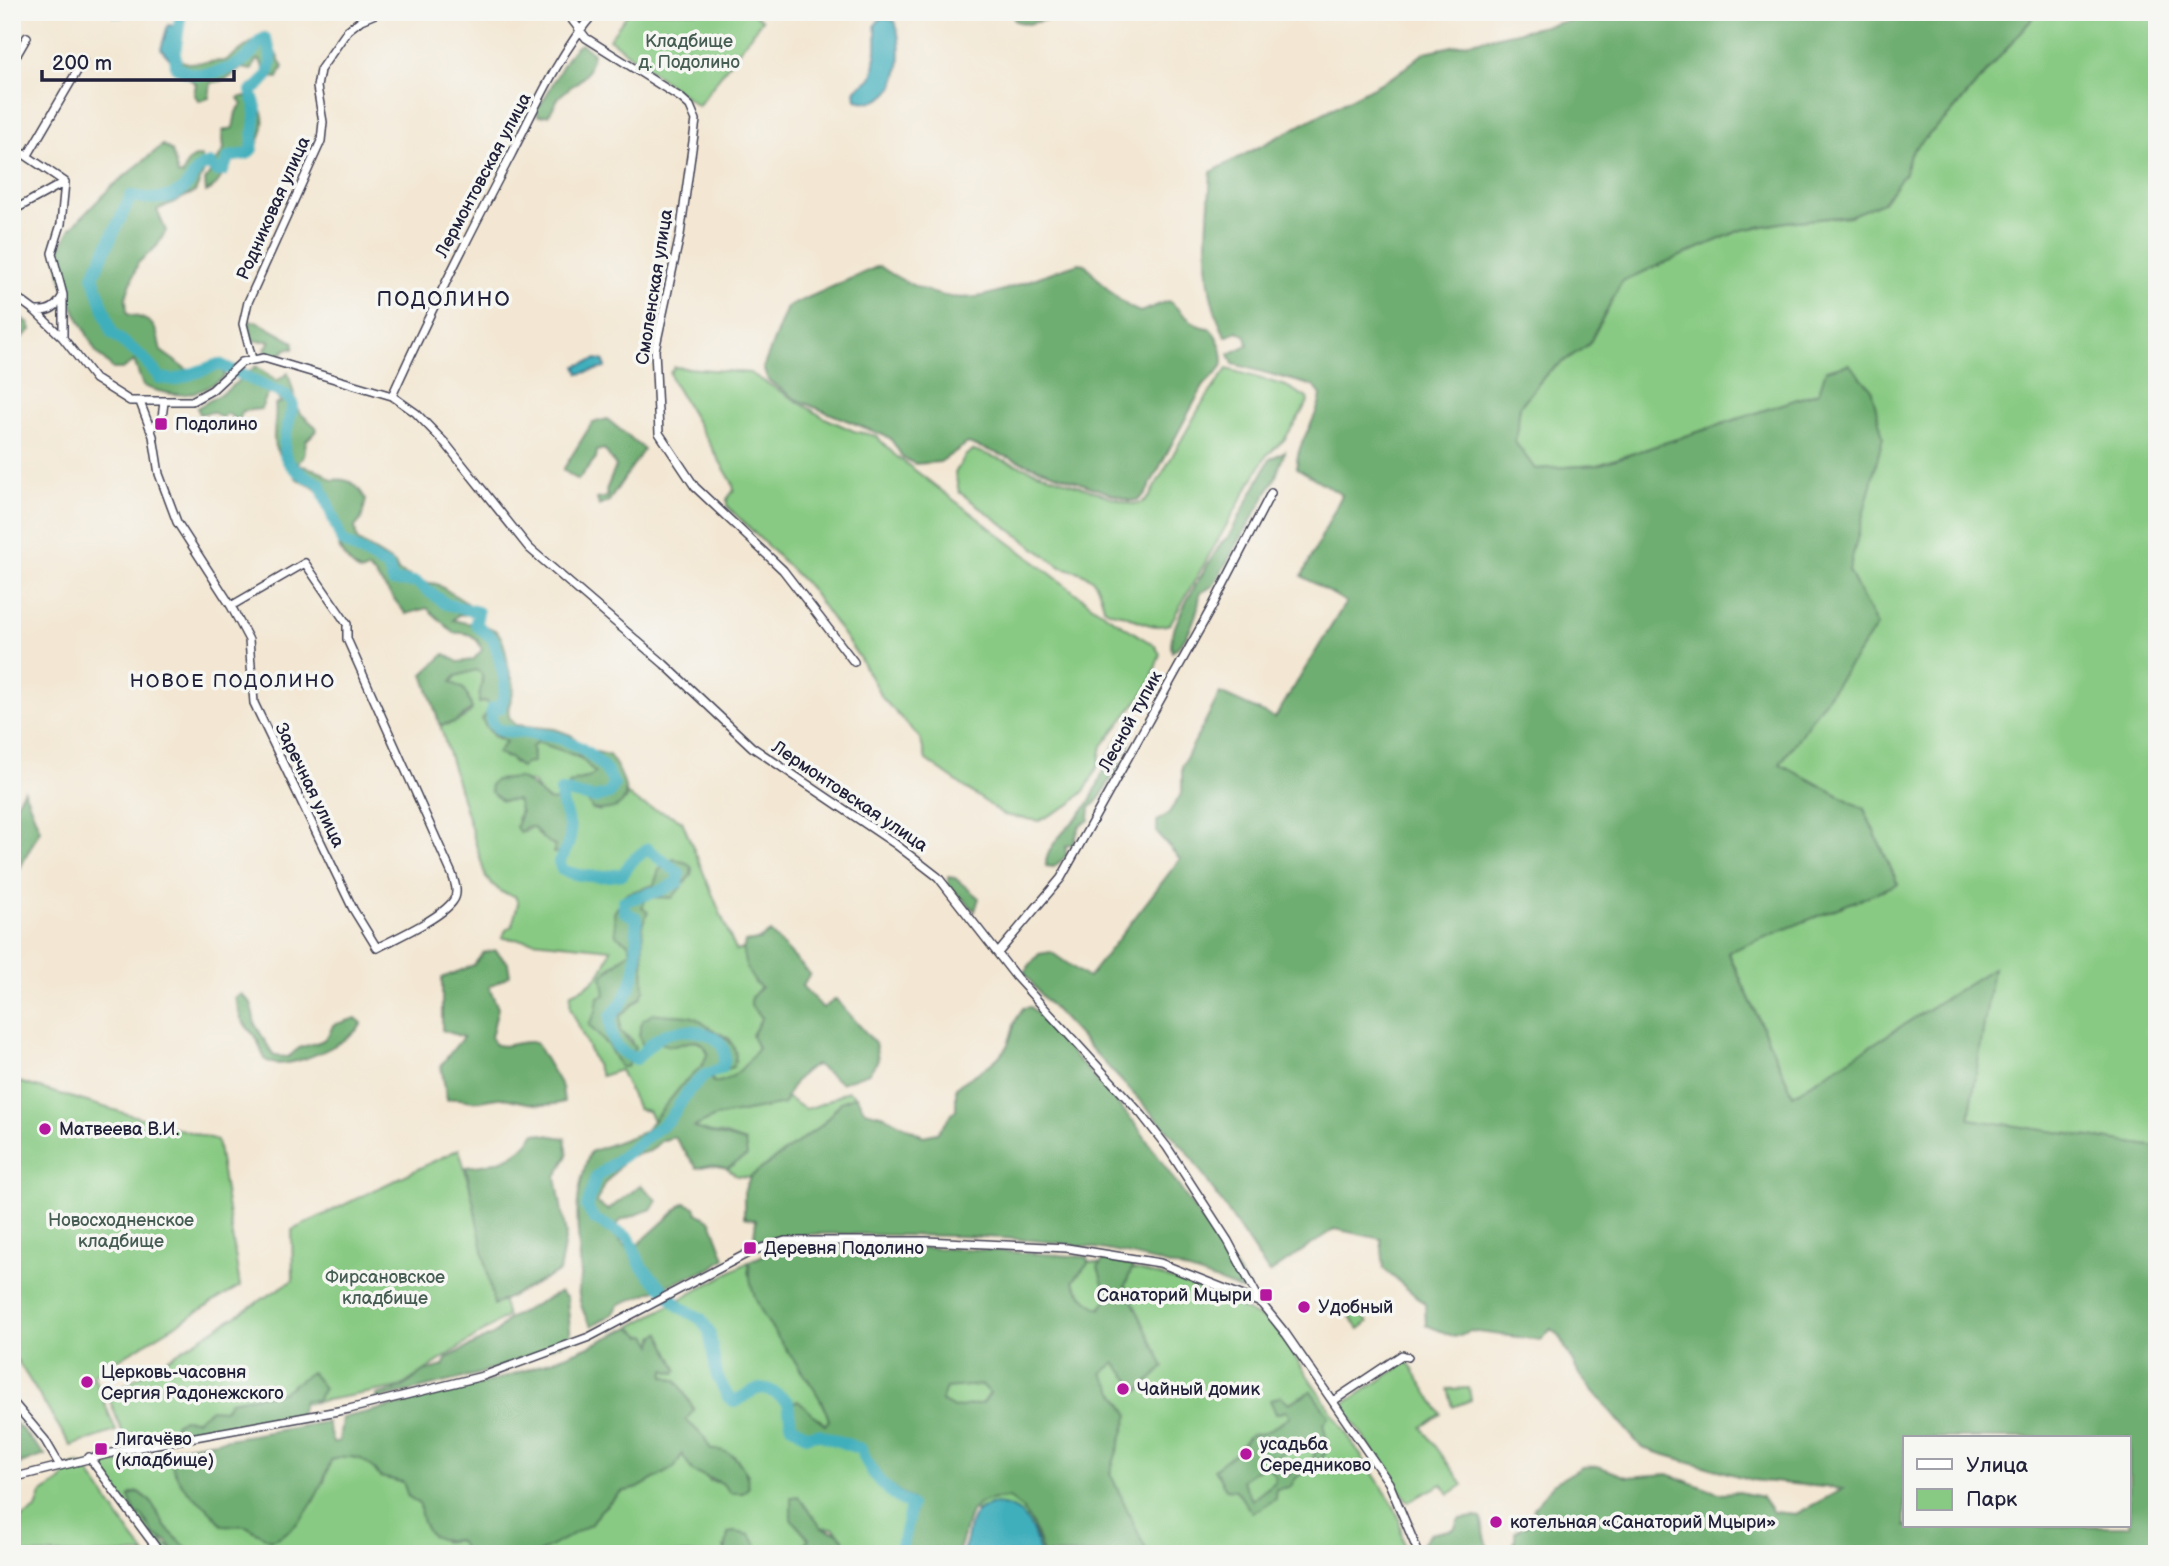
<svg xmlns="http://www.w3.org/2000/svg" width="2169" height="1566" viewBox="0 0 2169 1566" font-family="'Balsamiq Sans',sans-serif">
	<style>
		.green { fill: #88ca83; stroke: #55765f; stroke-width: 2; fill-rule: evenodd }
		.forest { fill: #6eae71; stroke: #486856; stroke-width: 2; fill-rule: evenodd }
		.water { fill: #40afbc; stroke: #31687c; stroke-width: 2 }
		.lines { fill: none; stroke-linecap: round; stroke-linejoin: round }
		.river { stroke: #40afbc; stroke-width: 12 }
		.minor-casing { stroke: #414052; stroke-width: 10 }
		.minor { stroke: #fff; stroke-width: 7 }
		.poi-dot { fill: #b5179e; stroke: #f6f6f2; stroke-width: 2.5 }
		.labels { text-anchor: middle; stroke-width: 7; stroke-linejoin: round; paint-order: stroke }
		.park-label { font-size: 18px; fill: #465d54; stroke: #f6f6f2 }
		.street-label { font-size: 18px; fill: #22223b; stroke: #f6f6f2 }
		.poi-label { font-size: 18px; fill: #22223b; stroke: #f6f6f2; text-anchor: start }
		.neighbourhood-label { font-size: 19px; letter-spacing: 2px; fill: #22223b; stroke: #f6f6f2 }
		.quarter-label { font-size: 21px; letter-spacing: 2px; fill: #22223b; stroke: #f6f6f2 }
	</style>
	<rect width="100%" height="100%" fill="#f6f6f2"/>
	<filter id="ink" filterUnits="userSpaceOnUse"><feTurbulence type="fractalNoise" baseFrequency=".0143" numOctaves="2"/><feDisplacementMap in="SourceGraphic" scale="14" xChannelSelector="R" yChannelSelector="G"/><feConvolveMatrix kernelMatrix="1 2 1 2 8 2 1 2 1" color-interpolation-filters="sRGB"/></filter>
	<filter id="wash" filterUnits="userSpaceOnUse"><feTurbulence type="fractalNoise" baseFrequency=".00686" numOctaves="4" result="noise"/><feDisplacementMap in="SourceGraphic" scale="28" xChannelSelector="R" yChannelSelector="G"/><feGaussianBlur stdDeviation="1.57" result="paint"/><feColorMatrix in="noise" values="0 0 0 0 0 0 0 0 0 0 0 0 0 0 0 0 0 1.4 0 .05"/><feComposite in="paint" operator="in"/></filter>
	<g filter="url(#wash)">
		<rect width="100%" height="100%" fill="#f3e7d3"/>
		<path class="green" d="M629,12H750L762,20L698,106L609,39Z
			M2038,12H2157V1147L1969,1119L1992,969L1793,1095L1728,951L1898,884L1864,809L1780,764L1877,626L1849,571L1859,524L1849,364L1826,370L1819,392L1598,465L1535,469L1515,442L1520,406L1548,372L1589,344L1622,281L1741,230L1786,222L1850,216L1905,173L1910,153L1954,110Z
			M674,367L750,373L825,418L854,431L876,436L895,455L1094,607L1155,646L1160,654L1149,686L1102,746L1098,766L1086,789L1071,804L1039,821L1004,815L926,760L920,738L883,699L859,657L809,587L727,506V499L734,490L732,482L672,380L670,373Z
			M1227,369L1286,386L1307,398L1308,402L1284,440L1266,456L1170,624C1152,630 1141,621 1125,615C1117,613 1112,614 1104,608C1098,578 1091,574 1061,567L959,492L955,473L966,455L974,450L1131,504L1141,503L1149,497L1200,407Z
			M476,670L482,674L480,703L486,701L491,707L482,719L493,736L507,742L503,757L510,758L515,764L526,763L533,755L532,747L537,742C554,747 587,757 595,773L590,777L576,780L579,794L585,796L599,811L626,800L627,793C639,809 664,809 682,821L736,951L743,949L755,983L761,987L756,1012L762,1017L752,1035L758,1048C748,1063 733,1084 713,1082L711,1075L732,1067L736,1060L730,1039C696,1020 683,1008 642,1021L639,1035C646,1038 654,1042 661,1043C679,1045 699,1032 708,1053L702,1066L653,1120L648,1111L638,1109L620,1070L601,1076L570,1007L571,993C594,986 604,972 611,949L502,938L506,930L512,926L518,903L515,896L501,892L486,878L440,725C452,725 465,719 472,710L468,695L451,682L456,676ZM496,780L533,782C541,798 548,805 566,799L572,835L565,848L542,838L533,826L521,833L517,820L521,806L517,800L509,799ZM659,870L681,886L672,898L650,897L644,901C639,920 648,988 640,998C635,1004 626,1009 620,1016V1031L632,1040L627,1067H620L609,1047L589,1025L605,996L607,970L631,951L629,944L616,935L620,899L654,885Z
			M12,1080L217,1140L240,1286L93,1375L116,1431L71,1446L12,1352Z
			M848,1091L856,1096L841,1102L822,1125L750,1177L737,1176L727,1168L734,1165L745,1142L723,1134L700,1132L693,1127L715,1117L783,1104L786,1097L805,1109C822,1106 832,1098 848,1091Z
			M459,1149L507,1316L400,1387L124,1436L108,1396L293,1280L292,1230Z
			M884,1253L1078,1260C1110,1265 1142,1270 1174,1280C1208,1290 1241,1309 1273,1324L1392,1502L1399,1518L1405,1554H1040L1034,1530L982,1508L975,1512Z
			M750,1261L748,1273L800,1370L822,1399L829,1420L825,1425L816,1416L788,1407C789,1411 790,1419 793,1423C800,1434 847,1442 863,1447C878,1479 883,1481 912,1500L915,1512L902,1554H818L820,1544L843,1538L833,1528L821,1527L791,1498V1519L809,1539L799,1549L800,1554L724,1547L725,1554H537L591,1524L599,1512L621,1492L638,1488L675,1467L682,1453L710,1481L722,1483L730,1492L748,1475L734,1456L711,1450L704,1437L686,1420L694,1409L677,1381L664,1376L665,1370L674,1373L660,1334L654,1347L630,1327Z
			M1354,1305L1368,1322L1359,1329L1346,1311Z
			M1408,1362L1441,1414L1422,1427L1463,1485L1449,1494L1442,1484L1408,1502L1342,1405Z
			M1469,1388L1471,1400L1453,1407L1448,1389Z
			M161,1452L169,1454C178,1491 203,1497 222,1525L246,1526L257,1533L324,1482L331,1460C373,1447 373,1480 403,1482L408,1496L420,1505L443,1542L458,1540L469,1554H193L166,1528L151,1502L139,1492L131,1494L129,1497L135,1514L143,1516C148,1531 165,1543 177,1554H166C152,1535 102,1483 104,1462L112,1461L126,1465Z
			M75,1464L83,1465C106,1494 121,1525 146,1554H12V1524L36,1509L41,1494L62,1480L69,1467Z"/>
		<path class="forest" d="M1011,12H1066L1065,15L1028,24L1015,21Z
			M1577,12H2038L1954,110L1910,153L1905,173L1883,202L1850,216L1786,222L1741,230L1622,281L1589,344L1548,372L1520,406L1515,442L1535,469L1598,465L1819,392L1826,370L1849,364L1871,388L1883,437L1849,571L1877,626L1780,764L1864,809L1898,884L1728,952L1793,1095L1993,968L1969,1119L2157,1147V1554H1496L1510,1552L1515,1540V1532L1531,1522L1534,1508L1553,1484L1582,1467L1598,1466L1627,1477L1668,1474L1718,1493L1739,1492L1762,1497L1773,1512L1796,1514L1843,1489L1752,1480L1642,1448L1580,1376L1559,1336L1551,1329L1541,1340L1470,1331L1455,1337L1426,1325L1425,1304L1384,1269L1381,1239L1335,1229L1269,1273L1187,1151L1041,995L1024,972L1039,954L1051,952L1088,978L1180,859L1157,833V821L1168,814L1182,793V766L1220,693L1275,718L1346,602L1302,576L1342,495L1297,468C1295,443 1318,421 1321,395L1314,386L1233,364L1229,354L1248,345L1246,336L1237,331L1226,337C1198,286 1208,228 1211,172L1396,75L1425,52L1572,20ZM1905,1438H2129V1526H1905Z
			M265,33L283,67L278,78L267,77L260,60H256L252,70L242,68L227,79L211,83L209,98L199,101L194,94L196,84L179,70L177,59L187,63L225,61Z
			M581,44L593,53C587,83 580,77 560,96C555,101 554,109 548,115L538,116L537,109C550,95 567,48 581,44Z
			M245,96C273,109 264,133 252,155C247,157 240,157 236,159C223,168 220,187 206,192L205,181L224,149L222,131L233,128L236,112L242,104L238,98Z
			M163,145L172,151L178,175H183C186,163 188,158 201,156L206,167L195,192L157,210L166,231L157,246L138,263L126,297L127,314C155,321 155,323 161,351L189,371L202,366L222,370L225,376C197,398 177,399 143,386L134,361L122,369H113L96,352L74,309L61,278L57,253L71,228L110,188Z
			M1079,263L1085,264C1101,282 1118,304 1140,312L1168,301C1182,309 1190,327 1209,328C1218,336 1223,349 1223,362C1223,371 1208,379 1203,387C1183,422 1165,457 1146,493L1140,499L1131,501L968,443L940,462L915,464L903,458L890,438L797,400L768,380L763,368L787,307L879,266C967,324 991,290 1079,263Z
			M12,311L29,323L31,330L12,346Z
			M249,321H256L294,342L293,349H286L280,355H269L265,349L270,341H253Z
			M256,366L277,381L288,373L299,412L316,427L317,430L306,441L304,456L298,463C260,453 279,431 275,404L281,403L274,393L267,395L261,409L243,411L238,421L227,413L222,418L213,412L200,414L197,408L226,391Z
			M607,419L644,449L609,501L599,506L597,499L608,497L606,490L616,466L604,449L597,451L596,458L578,480L563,470L592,423Z
			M1285,451L1275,479L1213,586L1200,593C1199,612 1188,641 1172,652C1164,629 1208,566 1221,543L1229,536L1270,459Z
			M299,465L320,471L332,480C349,477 358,485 366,500L361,520L355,527L357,540L395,564L398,571L423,582L437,584L473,607V614L458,615L453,620C493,630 502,619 508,666C509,674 514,680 514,687C513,700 505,706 510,719L516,725L555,729L571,735L588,750L609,755C621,771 639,804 609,809C603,810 599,811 592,809L585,796L571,793L569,784L590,777L595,773L580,757L537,742L532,747L533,762L526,763L521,768L510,758L497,753L506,742C495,734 487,733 482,719L491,707L486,701L479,703C477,692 485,685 482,674L476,670L456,676L451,682L464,689L472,709L455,722L440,725L423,674L445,654L458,662L473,660L482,650C477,636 469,632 454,633L427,608L406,614L374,574L368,569L361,572C330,554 335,516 319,493C314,485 303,484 296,478L293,471Z
			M1133,722L1128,750L1120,754V766C1106,781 1107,794 1090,808L1089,820L1080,826L1073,844L1066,846V856L1054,867L1046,866C1044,844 1079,820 1090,801C1105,774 1108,742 1133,722Z
			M518,778C542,785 539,809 565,798L575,828L560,853H553L555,846L542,838L533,827H526L520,833L516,827L521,813L517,800L502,801L491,792L490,785L496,780Z
			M24,790L40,830L12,883V809Z
			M673,859L687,863L692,868L691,875L672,898L650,897L644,901L642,908L648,912L642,925L644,990L641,997L620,1016V1031L635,1047L627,1067H620L609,1047L589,1025L596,1012L598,997L605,995L602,976L631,951L629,944L616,935L614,913L625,894L654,885L659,870Z
			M948,877L955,878L979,898L975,911L948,885Z
			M770,932L810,974L802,986L823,1008L836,999L875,1043L878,1060L869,1073L841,1083L817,1065C800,1070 789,1089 784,1104L715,1117L694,1127C698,1131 734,1138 745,1142L747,1156L727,1168L711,1165L697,1168L674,1137L661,1141L650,1151L627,1157L603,1186L597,1203L608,1210L641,1185L657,1200L652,1209L621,1220L612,1233L631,1251L684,1203L695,1207L697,1213L711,1221L725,1258L712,1268L620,1304L613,1314L592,1326C584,1317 577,1298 579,1286C579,1283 582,1277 581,1275C578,1224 571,1203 590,1152L644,1132L685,1081L702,1066L708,1053C700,1034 689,1043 674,1046C669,1047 663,1043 657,1042L644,1050L639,1035L642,1021L654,1013C667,1016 682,1014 693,1017C699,1019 702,1023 707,1026C724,1037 743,1044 733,1067L711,1075L713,1082C732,1084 748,1063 758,1048L752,1036L762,1017L751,1006V998L761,987C748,978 740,957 745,942L759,940Z
			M495,950L508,963L510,975L489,987L498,1008L491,1037L494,1044C507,1050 522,1038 536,1043L562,1087L564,1102C543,1109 523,1101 502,1098C492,1097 484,1102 474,1101C463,1101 458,1096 447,1100L441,1065L463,1037L442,1030V978L474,965L483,953Z
			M241,994L251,1003L255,1024L274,1056L288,1057C293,1054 297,1048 302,1047C320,1041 326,1044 333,1025L356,1018L362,1023C354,1041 283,1075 266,1060C262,1055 260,1046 257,1040C253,1032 245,1027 241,1018C238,1012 238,1004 235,998Z
			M1031,1007L1135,1123L1248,1287L1240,1290C1123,1240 1016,1236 890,1235C844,1234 797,1230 753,1244L756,1220L744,1217V1192L750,1177L822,1125L841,1102L856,1096L865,1111L885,1116L923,1136L937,1133L956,1109V1087C972,1075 999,1063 1008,1044C1015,1028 1011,1025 1023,1008Z
			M535,1133L565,1138L568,1155L556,1177L566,1235L559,1272L494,1305L466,1167C495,1164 519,1159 535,1133Z
			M811,1245L969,1249L1087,1257L1088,1263L1073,1281C1080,1294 1087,1303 1101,1309L1107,1298L1098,1267L1104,1259L1133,1266L1125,1286L1164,1367L1139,1391L1115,1363L1102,1373L1129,1415L1110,1473L1148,1554H1043C1036,1531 1030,1511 1009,1498C959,1499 973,1521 957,1554H902L915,1512L912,1500C883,1481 878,1479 862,1447C849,1443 833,1435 819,1433C801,1431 785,1426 790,1403L798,1401L825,1425L829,1420C814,1370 742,1315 750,1261L768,1253ZM982,1385L990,1393L983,1403L954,1408L941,1401L946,1388Z
			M560,1292L567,1298L571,1340L482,1373L376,1400L377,1395L402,1388L423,1372L443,1366L447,1358L496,1333L508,1319Z
			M630,1327L642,1336L647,1335L653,1345L654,1337L660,1333L677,1369L675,1373L665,1370L664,1376L677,1381L694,1410L686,1420L704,1437L711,1450C733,1448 747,1467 749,1487L743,1493H730L722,1483L693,1472L682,1454L675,1467L638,1488L621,1492L599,1512L591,1524L537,1554H469L458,1540C431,1543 421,1530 420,1505L408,1496L403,1482L380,1477C367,1458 354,1453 331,1460C321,1490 303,1532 270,1540L246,1526L222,1525C200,1493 180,1500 169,1454L175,1448L327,1422L333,1443L339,1441L342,1418C445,1394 533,1376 630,1327Z
			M311,1372L324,1388L317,1400H304L300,1415L179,1434L175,1424L183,1419L196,1420L211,1409L225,1410L230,1401L283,1392Z
			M1311,1391L1329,1416L1323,1424L1328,1445L1326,1452L1320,1461L1296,1478L1290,1487L1276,1489V1499L1252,1513L1236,1490L1226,1489L1214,1469L1235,1453L1250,1435L1264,1433L1290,1417L1286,1411L1276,1414L1270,1400L1281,1396L1289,1403ZM1306,1440L1315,1455L1313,1458L1289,1475L1285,1474L1277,1457ZM1266,1464L1274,1475L1275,1482L1252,1500L1242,1480Z
			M12,1419L45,1455L12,1467Z
			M138,1492L151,1502L166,1528L193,1554H177L167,1541L154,1535L143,1516L136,1514L129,1496Z
			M798,1496L821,1527C832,1533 840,1529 846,1545L840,1550L820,1545L818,1554H800L799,1549L809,1539L791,1519V1497Z
			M1475,1517L1481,1518L1489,1554H1428L1422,1544L1430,1534L1454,1529L1459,1519Z
			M735,1532L750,1535L758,1548L764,1551L771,1549L775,1554H725L728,1533Z"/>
		<path class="water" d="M882,17L895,21C905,52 903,112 856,100L855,90C859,86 864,84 869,80C877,73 877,36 875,25Z
			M168,25L174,26L181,33L177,56L170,59L161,49Z
			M597,359L604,361L605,368L579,374L576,366Z
			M993,1504C1025,1505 1033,1526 1040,1554H961C975,1531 960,1515 993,1504Z"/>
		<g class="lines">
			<path class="river" d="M116,12H120
				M181,12L175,53L176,67C200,82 236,72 254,50C259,44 257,41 265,38C276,59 272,79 251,91L256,107L252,149L247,154L229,157L223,171H216L210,163C198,167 197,170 191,180C177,202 153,200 131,196L93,276L112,333L143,358L160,378L175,380L219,364L287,396L293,405C282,450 273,462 320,484L342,541L388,567L393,581L416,582L446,604L478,612L476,623C481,631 487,632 492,638C496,641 505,679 505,686C506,693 502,701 500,708H493C489,718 491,723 499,730C517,733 536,733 555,737C578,742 606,763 614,785L609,794L594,798L561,791C562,824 583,825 559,862L562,870C582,878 602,878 623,874L632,861L647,849L679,873L678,882L662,890L624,901V911L636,918C638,958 639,986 611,1016C608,1038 616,1052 636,1059C644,1052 652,1041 662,1036C686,1023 737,1033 722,1068L705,1075L689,1090L670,1119L596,1177L587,1207L594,1219L629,1238L641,1266L680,1307L701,1319L709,1331L717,1376L728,1397L735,1402C761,1385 762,1383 788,1402L791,1425L807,1436L818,1434L861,1449C872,1478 885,1490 911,1506L900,1554"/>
		</g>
	</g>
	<g filter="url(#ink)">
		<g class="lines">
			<defs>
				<path id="minor" d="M566,12L586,38L681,98L690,106L696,120L680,235L655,350L659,433L695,487L783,570L854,662
					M12,63L27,37
					M12,146L65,182L61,224L52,253L63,295C57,307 50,312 36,311
					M28,155L83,61
					M12,211L65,182
					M12,294L35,311L63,338L95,379L130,401H192L212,390L242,362L264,358L392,396L416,413L446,444L529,548L664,664L752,747L894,843L938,877L1016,977L1142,1115L1167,1147L1228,1241L1261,1303L1286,1334L1389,1483L1419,1554
					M63,338V296
					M252,359L243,324L248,302L321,141L323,122L317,87L320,70L348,30L361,20L380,12
					M392,396C429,314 469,235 511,155C535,108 559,53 595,12
					M140,402L153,436L159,474L177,522L231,606L249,640L254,703L353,909L377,948C396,938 441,918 453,901C459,893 455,883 452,874L347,639V624L305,563L231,606
					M150,429L162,418L164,402
					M998,953L1061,878L1213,605L1271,493
					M12,1401L45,1440L59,1464
					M1333,1401L1402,1355L1408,1357
					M89,1457L161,1554
					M12,1478L124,1450L349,1409L483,1376L589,1337L752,1251L785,1241H926L1067,1248L1160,1263L1261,1303"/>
			</defs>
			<use href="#minor" class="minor-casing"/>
			<use href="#minor" class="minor"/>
		</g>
	</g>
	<g class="poi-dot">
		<rect x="154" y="417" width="14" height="14" rx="3.5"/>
		<circle cx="45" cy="1129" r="7"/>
		<rect x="743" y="1241" width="14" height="14" rx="3.5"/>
		<rect x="1259" y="1288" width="14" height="14" rx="3.5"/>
		<circle cx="1304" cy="1307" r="7"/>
		<circle cx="87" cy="1382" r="7"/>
		<circle cx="1123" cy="1389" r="7"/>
		<rect x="94" y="1442" width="14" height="14" rx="3.5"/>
		<circle cx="1246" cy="1454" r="7"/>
		<circle cx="1496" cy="1522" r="7"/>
	</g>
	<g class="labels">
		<g class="park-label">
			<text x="689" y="47">Кладбище<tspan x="689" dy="21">д. Подолино</tspan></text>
			<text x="121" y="1226">Новосходненское<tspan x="121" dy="21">кладбище</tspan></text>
			<text x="385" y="1283">Фирсановское<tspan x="385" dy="21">кладбище</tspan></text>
		</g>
		<g class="street-label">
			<text transform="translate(483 175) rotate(-62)" y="6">Лермонтовская улица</text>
			<text transform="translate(273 208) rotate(-66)" y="6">Родниковая улица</text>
			<text transform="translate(654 287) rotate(-81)" y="6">Смоленская улица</text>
			<text transform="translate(1130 721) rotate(-61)" y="6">Лесной тупик</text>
			<text transform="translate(310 785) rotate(64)" y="6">Заречная улица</text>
			<text transform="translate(850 796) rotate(34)" y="6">Лермонтовская улица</text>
		</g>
		<g class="poi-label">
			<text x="175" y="430">Подолино</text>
			<text x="59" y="1135">Матвеева В.И.</text>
			<text x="764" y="1254">Деревня Подолино</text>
			<text x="1252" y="1301" text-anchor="end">Санаторий Мцыри</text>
			<text x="1318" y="1313">Удобный</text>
			<text x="101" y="1378">Церковь-часовня<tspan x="101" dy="21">Сергия Радонежского</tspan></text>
			<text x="1137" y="1395">Чайный домик</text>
			<text x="115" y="1445">Лигачёво<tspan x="115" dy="21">(кладбище)</tspan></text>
			<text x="1260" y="1450">усадьба<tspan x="1260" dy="21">Середниково</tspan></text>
			<text x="1510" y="1528">котельная «Санаторий Мцыри»</text>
		</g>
		<g class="neighbourhood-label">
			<text x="233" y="687">НОВОЕ ПОДОЛИНО</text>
		</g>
		<g class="quarter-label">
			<text x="444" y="306">ПОДОЛИНО</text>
		</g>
	</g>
	<rect width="2169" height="1566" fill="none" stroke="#f6f6f2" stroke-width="42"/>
	<rect x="1903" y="1436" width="228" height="91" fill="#f6f6f2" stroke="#a1a1a9" stroke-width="2"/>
	<rect x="1917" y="1459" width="35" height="10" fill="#ffffff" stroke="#a1a1a9" stroke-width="2"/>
	<text x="1966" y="1472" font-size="21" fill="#22223b">Улица</text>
	<rect x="1917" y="1489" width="35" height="21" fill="#88ca83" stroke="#a1a1a9" stroke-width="2"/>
	<text x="1966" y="1506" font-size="21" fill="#22223b">Парк</text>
	<path d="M42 70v10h192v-10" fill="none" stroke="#22223b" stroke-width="3.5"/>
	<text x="52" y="70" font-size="21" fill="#22223b" stroke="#f6f6f2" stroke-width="5" paint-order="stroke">200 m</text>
</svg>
